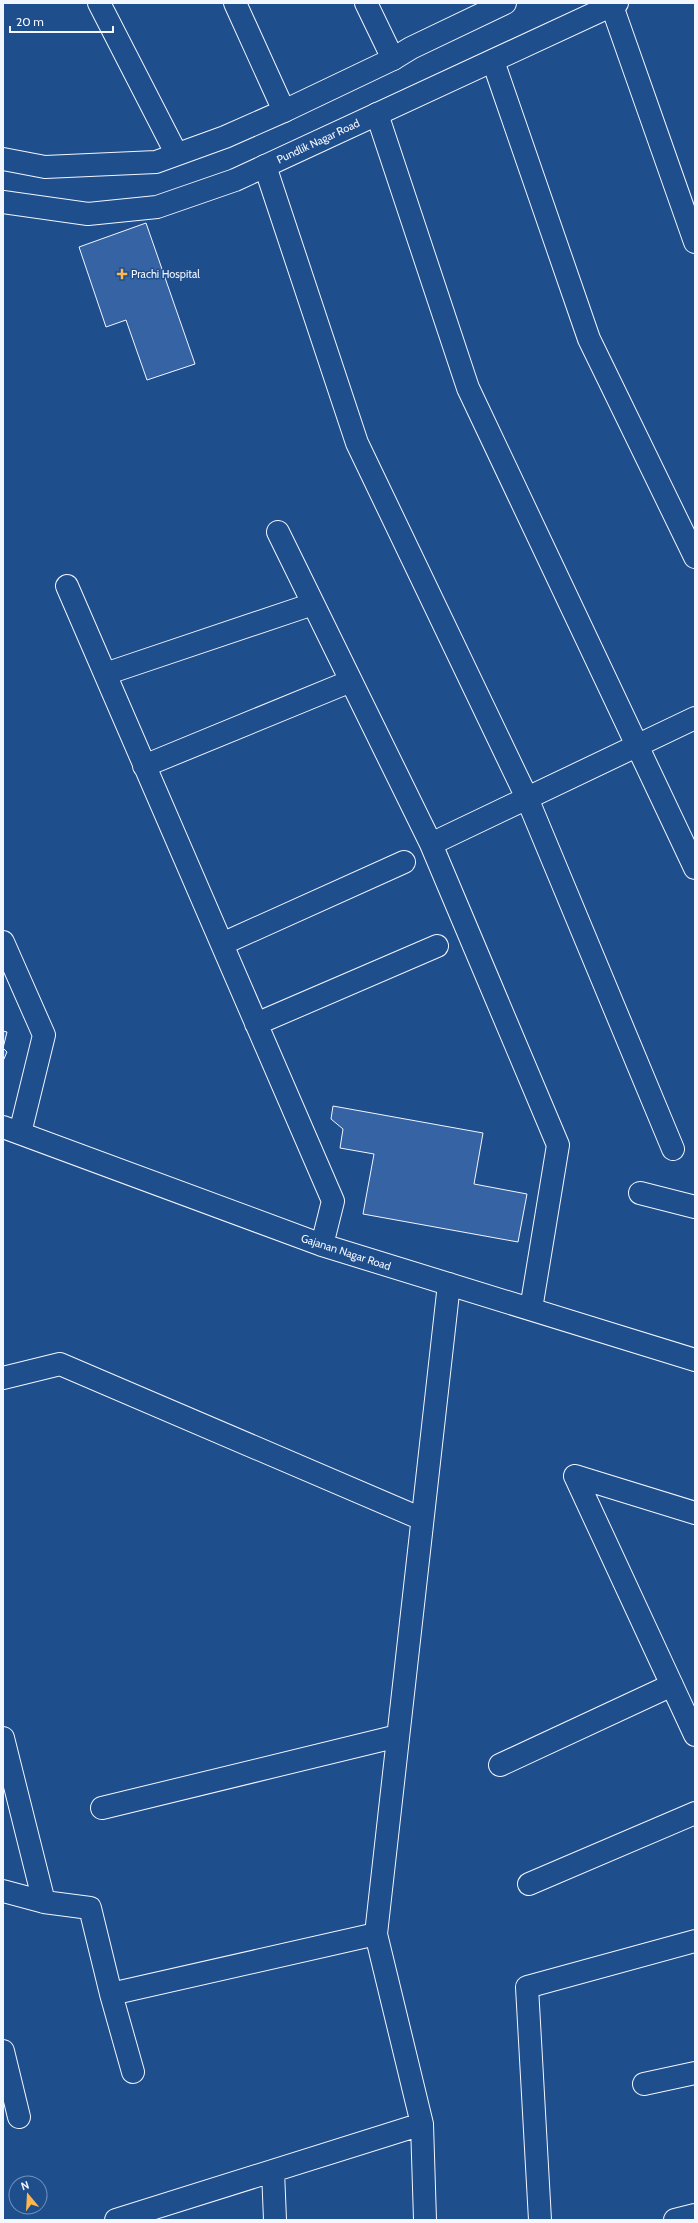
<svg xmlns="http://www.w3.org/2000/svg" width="698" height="2223" viewBox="0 0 698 2223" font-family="Cabin,sans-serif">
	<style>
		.building { fill: #3563a3; stroke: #f2f6ff }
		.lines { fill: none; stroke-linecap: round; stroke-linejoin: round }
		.minor-casing { stroke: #f2f6ff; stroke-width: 24 }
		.major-casing { stroke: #f2f6ff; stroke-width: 24 }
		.minor { stroke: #1f4e8c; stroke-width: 22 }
		.major { stroke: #1f4e8c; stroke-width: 22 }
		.poi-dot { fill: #ffb74d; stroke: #1f4e8c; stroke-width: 1.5 }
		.labels { text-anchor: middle; stroke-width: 3; stroke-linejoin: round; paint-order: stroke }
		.street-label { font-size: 11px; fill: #f2f6ff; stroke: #1f4e8c }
		.poi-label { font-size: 11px; fill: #f2f6ff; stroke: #1f4e8c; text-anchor: start }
	</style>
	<rect width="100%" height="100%" fill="#1f4e8c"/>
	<path class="building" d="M146,223L195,364L147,380L126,320L106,327L79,247Z
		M3,1031L7,1032L3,1048L7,1052L3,1061Z
		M333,1106L483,1133L474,1184L527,1194L518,1242L363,1214L374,1154L340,1148L343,1129L331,1119Z"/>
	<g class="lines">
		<defs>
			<path id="minor" d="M99,3L176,153
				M235,3L284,111
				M366,3L393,59
				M612,6L695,242
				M493,61L589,339L695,557
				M377,114L468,388L695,868
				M265,166L357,443L527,798L673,1149
				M278,532L431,844L558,1145L531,1309
				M67,586L333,1201L322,1245
				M105,674L313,604
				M144,766L351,681
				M431,844L695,718
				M3,942L44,1035L20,1133
				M222,944L404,862
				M256,1024L437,946
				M3,1127L322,1245L695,1360
				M640,1193L695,1207
				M3,1378L60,1364L422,1519
				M575,1476L695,1735
				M575,1476L695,1513
				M3,1738L44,1902
				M500,1765L672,1685
				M102,1808L398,1736
				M529,1884L695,1813
				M3,1891L44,1902L90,1908L111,1994L376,1934
				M111,1994L133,2072
				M3,2051L19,2117
				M644,2084L695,2073
				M273,2171L275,2220
				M116,2220L422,2124
				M425,2220L422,2124L376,1934L449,1284
				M540,2220L527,1987L695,1941
				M675,2220L695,2215"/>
			<path id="major" d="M3,159L45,167L156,162L225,137L284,111L393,59L411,48L505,3
				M3,202L88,214L157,207L235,180L617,3"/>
		</defs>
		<use href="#minor" class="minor-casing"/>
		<use href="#major" class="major-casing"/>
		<use href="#minor" class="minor"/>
		<use href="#major" class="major"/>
	</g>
	<path class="poi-dot" d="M120 268h4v4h4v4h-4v4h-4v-4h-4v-4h4z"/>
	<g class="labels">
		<g class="street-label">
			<text transform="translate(318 141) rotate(-25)" y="4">Pundlik Nagar Road</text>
			<text transform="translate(346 1252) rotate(18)" y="4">Gajanan Nagar Road</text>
		</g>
		<g class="poi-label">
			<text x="131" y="278">Prachi Hospital</text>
		</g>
	</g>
	<rect width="698" height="2223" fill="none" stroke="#f2f6ff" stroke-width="8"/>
	<g transform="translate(28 2195) rotate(342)"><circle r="19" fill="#1f4e8c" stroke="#7391ba"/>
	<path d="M0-3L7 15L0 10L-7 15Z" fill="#ffb74d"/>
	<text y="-6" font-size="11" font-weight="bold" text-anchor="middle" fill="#f2f6ff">N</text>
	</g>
	<path d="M10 26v6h103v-6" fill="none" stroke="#f2f6ff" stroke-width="2"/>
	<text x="16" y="26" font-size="12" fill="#f2f6ff" stroke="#1f4e8c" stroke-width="3" paint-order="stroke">20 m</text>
</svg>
